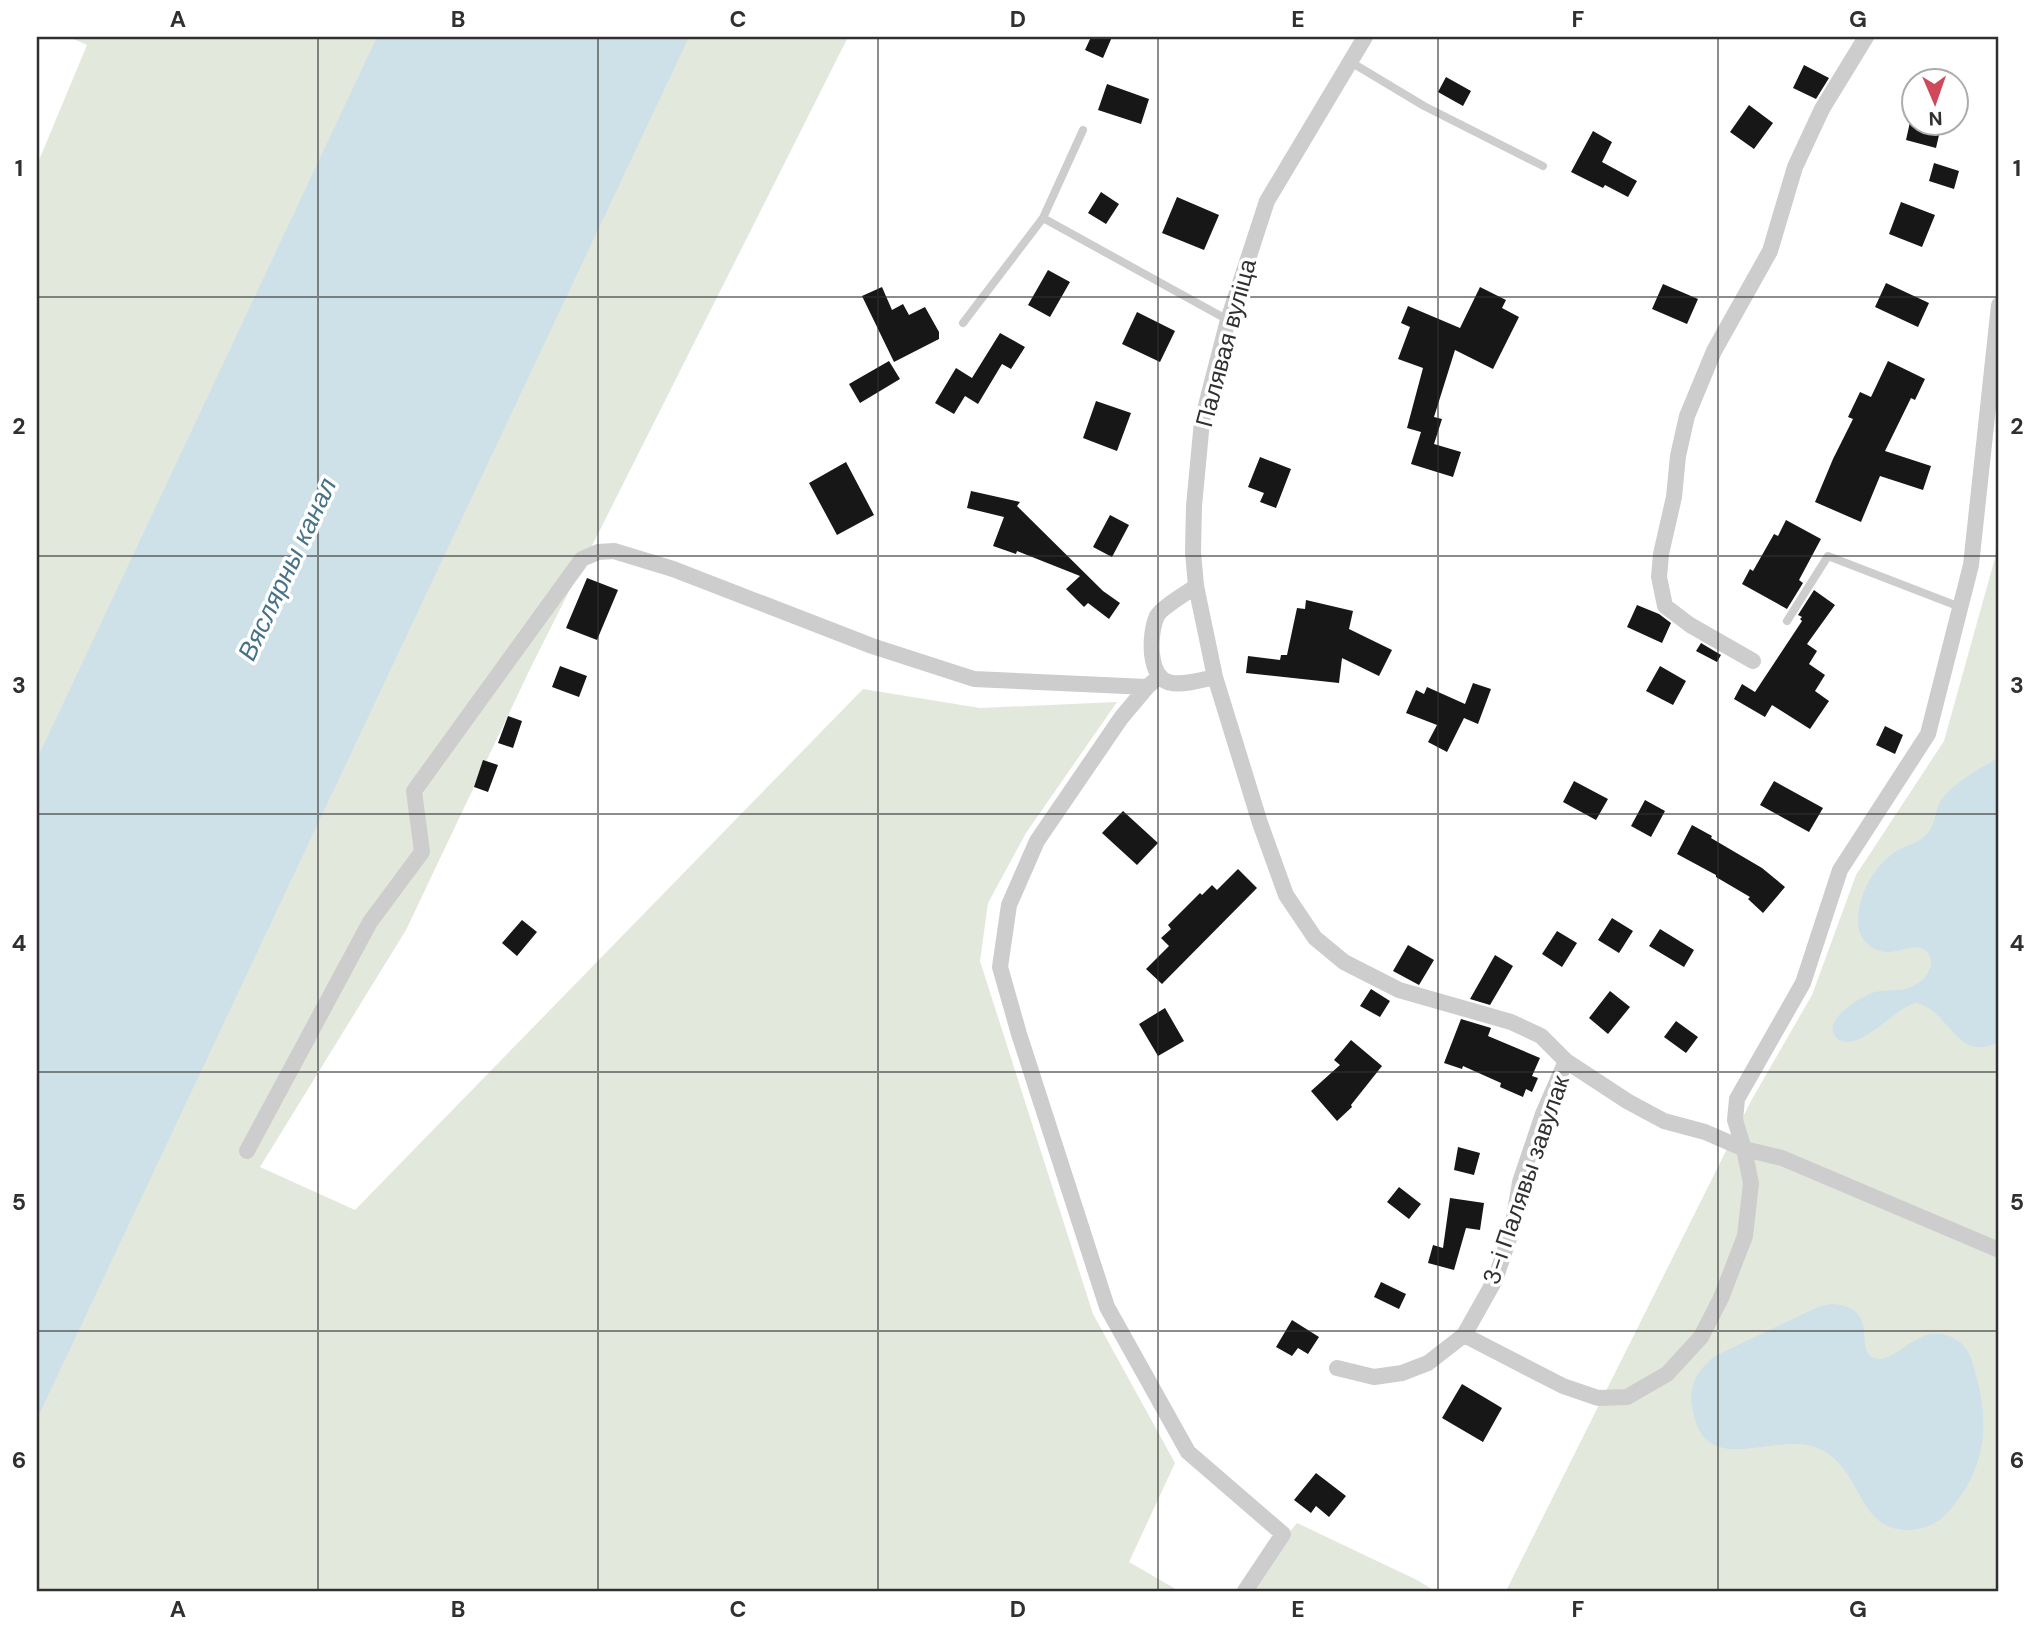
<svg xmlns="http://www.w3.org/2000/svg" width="2036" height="1628" viewBox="0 0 2036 1628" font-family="'DM Sans',sans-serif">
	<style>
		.green { fill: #e3e8dc }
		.water { fill: #cee0e8 }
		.building { fill: #171717 }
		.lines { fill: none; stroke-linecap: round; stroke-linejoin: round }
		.lane { stroke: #cdcdcd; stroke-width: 8 }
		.street { stroke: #cdcdcd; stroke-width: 16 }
		.grid { fill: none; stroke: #303030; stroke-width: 2; stroke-opacity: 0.55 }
		.labels { text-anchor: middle; stroke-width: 7; stroke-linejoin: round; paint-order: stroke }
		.street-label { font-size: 24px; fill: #303030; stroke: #fff }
		.water-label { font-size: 26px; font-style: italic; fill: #477388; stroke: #fff }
		.neatline { fill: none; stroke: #303030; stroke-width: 2.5 }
		.grid-label { font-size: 23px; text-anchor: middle; font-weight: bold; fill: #303030 }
	</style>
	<rect width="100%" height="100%" fill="#fff"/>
	<path class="green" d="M69,37H848L531,667L406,930L260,1167L355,1210L863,689L980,708L1117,702L1026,833L988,903L980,961L1093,1314L1175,1463L1129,1562L1179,1591H37V165L87,45Z
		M1999,517V1591H1506L1751,1101L1812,995L1856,875L1944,741L1995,558Z
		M1297,1523L1417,1580L1435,1591H1241Z"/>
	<path class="water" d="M377,37H689L37,1419V759Z
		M1999,757V1042C1956,1064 1951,1011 1916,1003C1895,1007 1859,1054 1838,1039C1817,1022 1862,996 1875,992C1887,989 1900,992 1911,987C1920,983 1927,977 1930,968C1934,957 1926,947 1915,947C1906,948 1897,952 1888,952C1872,952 1858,939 1858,922C1858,894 1874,865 1898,850C1908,845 1918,843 1926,835C1936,826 1934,813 1940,802C1953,782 1980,769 1999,757Z
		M1831,1304C1882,1306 1853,1350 1874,1358C1898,1366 1919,1316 1957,1340C1969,1347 1973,1363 1976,1376C1989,1420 1986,1465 1956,1502C1951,1509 1945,1516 1938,1521C1929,1527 1919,1530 1908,1530C1858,1530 1863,1474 1824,1451C1780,1425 1703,1486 1692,1406C1688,1384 1699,1369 1715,1356L1818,1307Z"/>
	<path class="building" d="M1091,37H1112L1103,58L1085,50Z
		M1804,65L1829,78L1816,99L1793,88Z
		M1446,77L1471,91L1463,106L1438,92Z
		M1107,84L1149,99L1141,124L1098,110Z
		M1749,105L1773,123L1754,149L1730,132Z
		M1910,122H1942L1936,148L1906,140Z
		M1593,131L1612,142L1602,162L1637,181L1628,197L1605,185L1603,188L1571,172Z
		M1934,163L1959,171L1954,189L1929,181Z
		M1101,192L1119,204L1106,224L1088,213Z
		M1177,197L1219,215L1204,250L1162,233Z
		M1901,202L1935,215L1922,247L1889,234Z
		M1048,270L1070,282L1050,317L1028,305Z
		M1886,283L1929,303L1918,327L1875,307Z
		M1663,284L1698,299L1687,324L1652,309Z
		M882,287L892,310L903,304L909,315L925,307L939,332V339L894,362L862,296Z
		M1480,287L1506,300L1502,308L1519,317L1493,369L1455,350L1434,417L1442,419L1434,444L1461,452L1453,477L1411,464L1421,432L1407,428L1423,368L1398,359L1410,327L1401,323L1408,306L1460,328Z
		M1137,312L1175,331L1160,362L1122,344Z
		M1000,333L1025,347L1011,369L1002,364L978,404L965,396L954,414L935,403L956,368L972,378Z
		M889,361L900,379L860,403L849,384Z
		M1888,361L1925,379L1915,400L1911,398L1885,451L1931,466L1923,490L1880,476L1861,522L1815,502L1833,459L1853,419L1848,417L1860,392L1871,397Z
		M1096,401L1131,413L1117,451L1083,438Z
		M1260,457L1291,469L1276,508L1260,502L1264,493L1248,487Z
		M846,462L874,515L837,535L809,483Z
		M971,491L1020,502L1017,506L1103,591L1120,603L1109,619L1088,603L1084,607L1066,589L1080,576L1017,551L1016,554L993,546L1004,517L967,508Z
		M1110,515L1129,525L1112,557L1093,547Z
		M1786,520L1821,539L1799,580L1803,583L1787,609L1742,584L1750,569L1753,571L1774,534L1778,536Z
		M587,578L618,590L597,640L566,628Z
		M1814,590L1835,605L1807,644L1817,651L1809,664L1825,675L1815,691L1829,701L1810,729L1772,705L1765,717L1734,699L1742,684L1755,692L1802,621L1800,619L1802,617L1798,615Z
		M1306,600L1353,611L1349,629L1392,650L1379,676L1342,658L1339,683L1246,673L1248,656L1280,660L1281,655H1287L1297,608L1305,609Z
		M1637,605L1659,614L1671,623L1662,643L1627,627Z
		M1701,643L1721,655L1717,662L1696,651Z
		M560,666L587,676L579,697L552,687Z
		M1660,666L1686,681L1673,705L1646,691Z
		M1473,683L1491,689L1478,724L1464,718L1447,752L1428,742L1437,725L1406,713L1416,690L1424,694L1427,687L1465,704Z
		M508,716L522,721L513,748L498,743Z
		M1885,726L1903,735L1895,754L1876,745Z
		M483,760L498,765L488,792L474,787Z
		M1574,781L1608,799L1596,820L1563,802Z
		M1774,781L1823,808L1809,832L1760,805Z
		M1645,800L1665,811L1651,837L1631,826Z
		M1123,811L1158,843L1137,865L1102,833Z
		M1692,825L1712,836L1711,838L1762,868L1785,887L1763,913L1748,899L1750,897L1716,877V875L1677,854Z
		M1238,869L1257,888L1162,984L1146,969L1169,946L1161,938L1171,929L1168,925L1200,893L1202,895L1212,885L1217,890Z
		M1612,918L1633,931L1619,953L1598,940Z
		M522,920L537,932L517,956L502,943Z
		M1660,929L1694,950L1684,967L1649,946Z
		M1557,931L1577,943L1562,967L1542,954Z
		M1408,945L1434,960L1419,985L1393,971Z
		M1495,955L1513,966L1490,1005L1470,999Z
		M1371,989L1390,1001L1380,1017L1360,1006Z
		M1610,991L1630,1007L1608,1034L1589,1018Z
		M1165,1008L1184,1041L1158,1056L1139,1024Z
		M1461,1019L1491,1028L1488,1036L1540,1058L1532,1076L1538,1078L1532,1092L1526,1089L1523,1097L1500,1087L1501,1083L1463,1066L1462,1069L1444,1063Z
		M1676,1021L1698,1037L1686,1053L1664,1037Z
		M1351,1040L1382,1066L1351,1105L1352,1107L1337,1121L1311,1091L1340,1065L1334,1060Z
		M1458,1147L1480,1153L1474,1175L1454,1170Z
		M1399,1187L1421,1204L1409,1219L1387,1202Z
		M1450,1198L1484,1203L1480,1230L1466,1228L1454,1270L1428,1263L1433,1245L1443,1248Z
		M1381,1282L1406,1294L1399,1309L1374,1297Z
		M1292,1320L1319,1337L1308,1354L1298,1348L1292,1356L1276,1347Z
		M1462,1384L1502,1408L1483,1442L1442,1418Z
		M1316,1473L1346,1496L1329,1517L1316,1506L1311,1513L1294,1500Z"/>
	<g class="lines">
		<path class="lane" d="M1349,61L1424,106L1543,166
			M1043,218L1228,320
			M963,323L1043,218L1083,130
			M1787,621L1828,556L1960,607"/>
		<path class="street" d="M1365,37L1267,201L1228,320L1202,421L1194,506L1193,552L1196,586L1215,677L1260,823L1286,895L1315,938L1344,962L1399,990L1511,1022L1541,1036L1566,1061L1627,1101L1664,1121L1705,1132L1744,1149L1735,1120L1737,1099L1803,983L1840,870L1928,734L1971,565L1999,305
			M1196,586C1187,593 1162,607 1157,616C1149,633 1147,680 1172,683C1186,685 1201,680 1215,677
			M1753,661L1690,625L1665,606L1659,577L1661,554L1674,497L1678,456L1687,416L1714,351L1770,251L1795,167L1822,109L1866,37
			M1160,676L1147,687L1121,718L1037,841L1009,905L1000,967L1019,1034L1107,1307L1188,1452L1283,1534L1245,1591
			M247,1151L370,922L422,852L414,791L582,559L598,552L614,551L673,569L872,646L974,679L1147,687
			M1464,1335L1563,1386L1598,1398L1627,1397L1667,1374L1701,1337L1721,1298L1745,1236L1751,1183L1744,1149L1782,1158L1999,1250
			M1337,1368L1374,1377L1402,1373L1428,1363L1464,1335L1495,1280L1512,1229L1520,1182L1543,1114L1566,1061"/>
	</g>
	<path class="grid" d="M318,37V1591M598,37V1591M878,37V1591M1158,37V1591M1438,37V1591M1718,37V1591M37,297H1999M37,556H1999M37,814H1999M37,1072H1999M37,1331H1999"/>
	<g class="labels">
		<g class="street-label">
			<text transform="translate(1226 343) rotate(-75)" y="8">Палявая вуліца</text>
			<text transform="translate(1526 1180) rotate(-71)" y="8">3-і Палявы завулак</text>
		</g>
		<g class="water-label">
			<text transform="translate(287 569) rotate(-65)" y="9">Вяслярны канал</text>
		</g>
	</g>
	<rect width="2036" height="1628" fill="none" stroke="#ffffff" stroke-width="77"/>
	<g transform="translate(1935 102) rotate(178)"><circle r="33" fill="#ffffff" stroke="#acacac" stroke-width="2"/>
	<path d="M0-5L12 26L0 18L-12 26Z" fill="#d0495b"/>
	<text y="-10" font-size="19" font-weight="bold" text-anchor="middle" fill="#303030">N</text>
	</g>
	<rect x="38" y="38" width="1959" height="1552" class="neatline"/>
	<g class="grid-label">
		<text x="178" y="27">A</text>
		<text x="458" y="27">B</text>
		<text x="738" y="27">C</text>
		<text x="1018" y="27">D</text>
		<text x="1298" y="27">E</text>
		<text x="1578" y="27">F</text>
		<text x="1858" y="27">G</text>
		<text x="19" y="176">1</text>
		<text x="2017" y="176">1</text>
		<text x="19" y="434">2</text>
		<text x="2017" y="434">2</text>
		<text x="19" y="693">3</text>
		<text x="2017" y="693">3</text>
		<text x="19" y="951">4</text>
		<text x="2017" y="951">4</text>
		<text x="19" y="1210">5</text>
		<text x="2017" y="1210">5</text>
		<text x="19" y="1468">6</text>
		<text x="2017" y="1468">6</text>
		<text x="178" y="1617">A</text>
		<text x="458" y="1617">B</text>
		<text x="738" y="1617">C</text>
		<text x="1018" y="1617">D</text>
		<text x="1298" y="1617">E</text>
		<text x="1578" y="1617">F</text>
		<text x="1858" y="1617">G</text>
	</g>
</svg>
